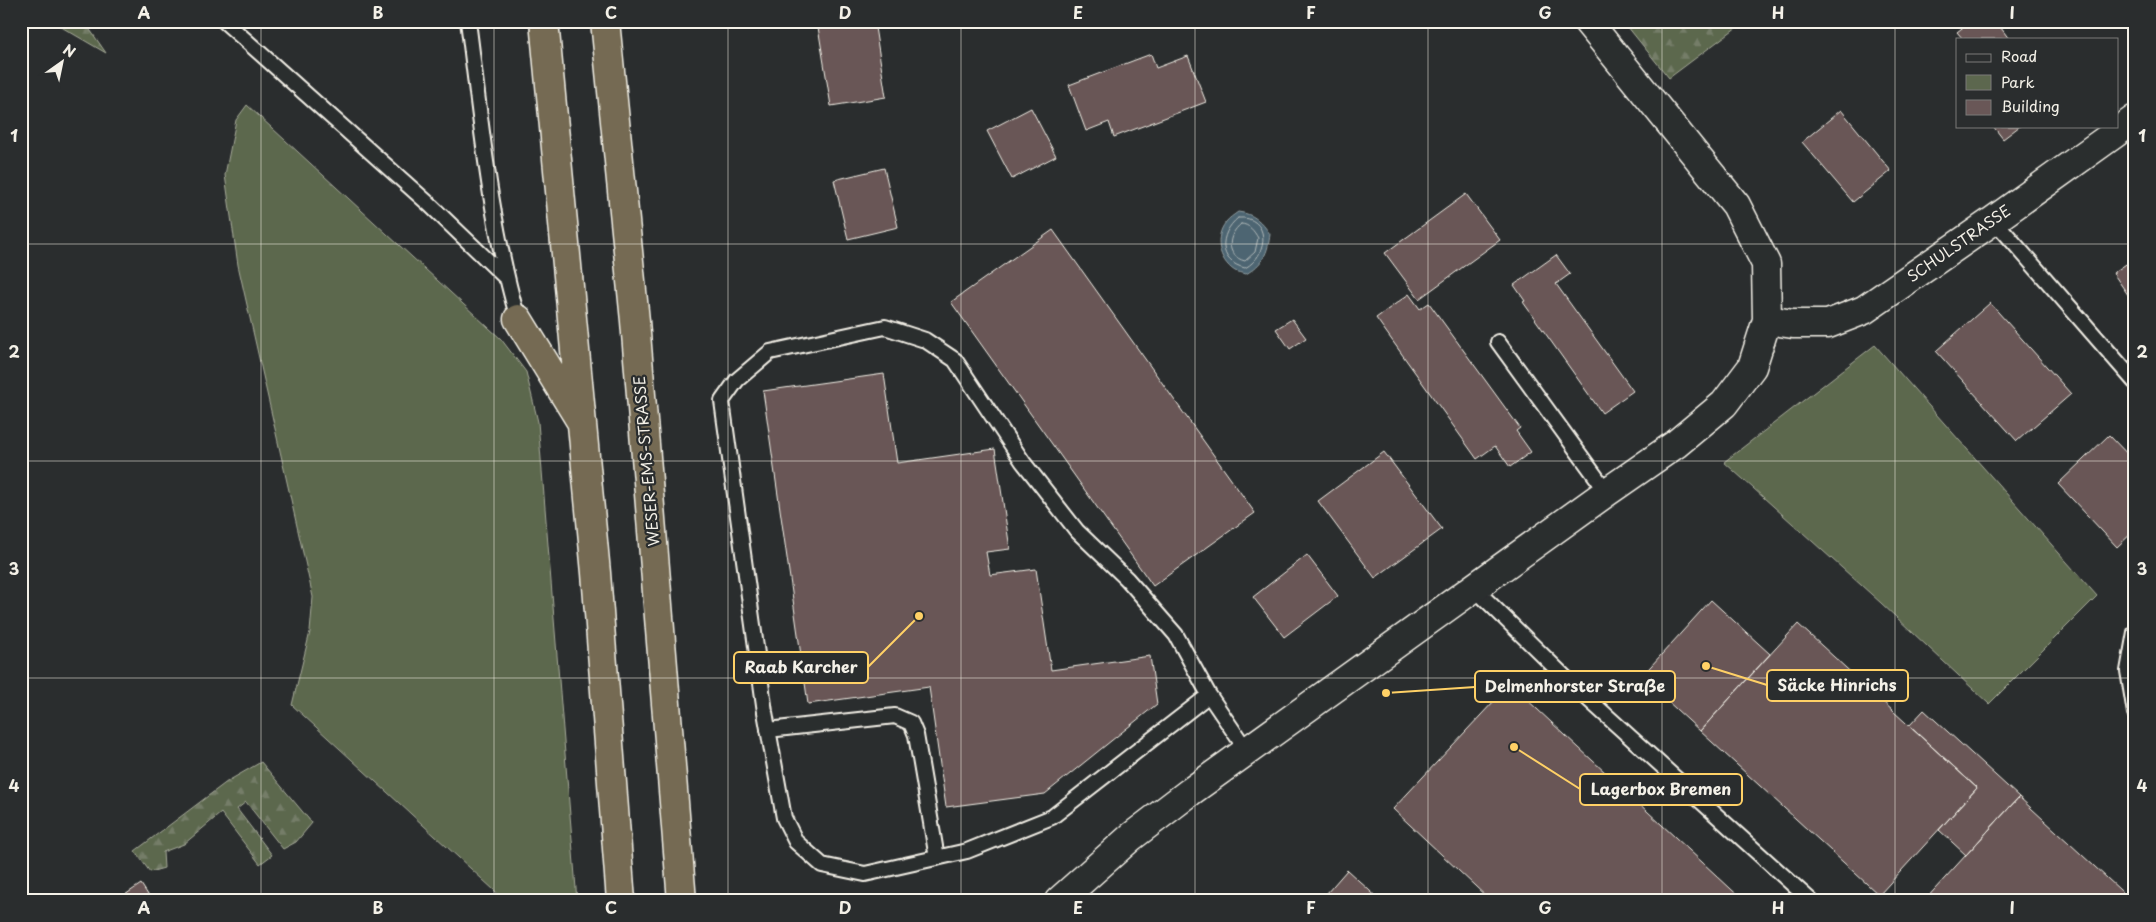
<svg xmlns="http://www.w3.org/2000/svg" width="2156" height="922" viewBox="0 0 2156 922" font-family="'Playpen Sans',sans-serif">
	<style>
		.green { fill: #5c674e; stroke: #a8ac9b }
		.forest { fill: url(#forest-firs); stroke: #a8ac9b }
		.water { fill: #4d6572; stroke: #909da1 }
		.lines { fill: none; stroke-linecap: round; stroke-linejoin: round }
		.shore { stroke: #b1b9b9; stroke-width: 1 }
		.building { fill: #695757; stroke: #f4f1e8 }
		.lane-casing { stroke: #f4f1e8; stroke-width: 18 }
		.secondary-casing { stroke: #f4f1e8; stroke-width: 31 }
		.highway-casing { stroke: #f4f1e8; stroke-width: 31 }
		.lane { stroke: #2a2d2e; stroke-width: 14 }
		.secondary { stroke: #2a2d2e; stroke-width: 28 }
		.highway { stroke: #746b52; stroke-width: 28 }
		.grid { fill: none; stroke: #f4f1e8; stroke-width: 1; stroke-opacity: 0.55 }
		.labels { text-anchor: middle; stroke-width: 4.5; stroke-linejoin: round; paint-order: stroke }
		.street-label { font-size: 15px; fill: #f4f1e8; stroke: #2a2d2e }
		.leader { fill: none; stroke: #ffd166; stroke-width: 2 }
		.callout-dot { fill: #ffd166; stroke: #2a2d2e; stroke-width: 2 }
		.callout { fill: #2a2d2e; stroke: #ffd166; stroke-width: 2 }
		.callout-label { font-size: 16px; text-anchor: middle; font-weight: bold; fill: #f4f1e8 }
		.neatline { fill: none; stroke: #f4f1e8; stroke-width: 2 }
		.grid-label { font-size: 16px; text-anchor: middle; font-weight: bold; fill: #f4f1e8 }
	</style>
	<defs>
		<pattern id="forest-firs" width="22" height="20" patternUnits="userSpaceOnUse" patternTransform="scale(1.25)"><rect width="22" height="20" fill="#5c674e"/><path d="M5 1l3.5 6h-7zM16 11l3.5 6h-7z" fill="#747d68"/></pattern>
	</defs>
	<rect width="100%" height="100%" fill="#2a2d2e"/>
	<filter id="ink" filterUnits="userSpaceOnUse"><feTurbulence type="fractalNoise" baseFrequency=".02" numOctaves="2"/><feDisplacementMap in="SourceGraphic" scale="10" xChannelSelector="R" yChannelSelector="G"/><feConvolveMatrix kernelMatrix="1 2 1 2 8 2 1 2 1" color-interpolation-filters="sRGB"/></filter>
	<g filter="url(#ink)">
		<path class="green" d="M247,105L501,339L526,372L538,422L577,901H506L292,705L310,632L313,597L238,265L225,175L236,120Z
			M1875,345L2097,596L1989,704L1881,603L1724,462Z"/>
		<path class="forest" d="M51,21H84L106,53Z
			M1623,21H1745L1669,78Z
			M261,762L312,823L296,842L283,849L246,802L237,809L272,855L260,864L221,813L184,844L163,852L164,868L150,872L135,851L228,781Z"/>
		<path class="water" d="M1238,212C1254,214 1261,221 1270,234C1268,253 1263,264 1246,274C1243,273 1238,272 1235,271C1218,260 1214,237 1226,222C1229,218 1234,215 1238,212Z"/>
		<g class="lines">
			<path class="shore" d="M1238,218C1270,215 1270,255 1245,268C1218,262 1218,234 1238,218Z
				M1241,224C1249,224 1254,231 1258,238L1255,252L1245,261C1225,256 1227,235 1241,224Z"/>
		</g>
		<path class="building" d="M817,21H874L886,97L831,106Z
			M1971,21H1996L2009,39H1963L1957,32Z
			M1151,54L1156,68L1188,56L1206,102L1114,137L1109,122L1086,131L1069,85Z
			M1031,108L1056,156L1012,179L987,131Z
			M1841,110L1891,171L1853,202L1802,142Z
			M1993,126H2020L2003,139Z
			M884,168L898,227L848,239L834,180Z
			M1466,194L1500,240L1419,299L1385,253Z
			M1053,230L1255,513L1153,586L951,302Z
			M1556,255L1570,274L1556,284L1633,391L1602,413L1523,302L1525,301L1514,285Z
			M2135,258V305L2113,273Z
			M1409,294L1420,309L1429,303L1520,428L1516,431L1531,452L1510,467L1495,446L1477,459L1376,318Z
			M1990,303L2071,394L2017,441L1936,351Z
			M1292,319L1306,338L1290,349L1276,329Z
			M884,374L897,463L995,449L1010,549L986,552L990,575L1036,569L1051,670L1150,656L1157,704L1045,794L946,807L929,687L808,704L763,391Z
			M2109,435L2135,462V530L2117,547L2058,484Z
			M1384,452L1442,529L1375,578L1318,501Z
			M1307,555L1338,596L1284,637L1253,597Z
			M1711,600L1770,654L1700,731L1641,677Z
			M1798,624L1977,788L1879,895L1700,731Z
			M1510,684L1744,901H1491L1393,809Z
			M1924,710L2019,797L1966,855L1939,830L1977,788L1909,726Z
			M2019,797L2132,901H1924Z
			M1347,870L1381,901H1320Z
			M141,884L152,901H116Z"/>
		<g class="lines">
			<defs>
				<path id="lane" d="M224,21L429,204L505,277
					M468,21C481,121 490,223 518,319
					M1994,220L2135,382
					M1498,342L1607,492
					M1474,588L1576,688L1811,901
					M2135,632L2128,671L2135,713
					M1209,695L1176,635L1127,579L1077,531L1023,462L955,360L925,340L885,327L770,352L737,380L722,401L765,712L784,818L796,842L822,865L865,874L967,851L1052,817L1209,695L1247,751
					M768,730L895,716L911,723L916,735L937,858"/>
				<path id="secondary" d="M1767,320L1793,324H1828L1864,310L1994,220L2135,119
					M1059,901L1131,837L1190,792L1607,492L1676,444L1724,404L1752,367L1767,320L1766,264L1736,205L1587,21"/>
				<path id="highway" d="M544,21L596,573L621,901
					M605,21L635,321L682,901
					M518,319L580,420"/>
			</defs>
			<use href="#lane" class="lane-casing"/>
			<use href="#secondary" class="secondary-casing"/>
			<use href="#highway" class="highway-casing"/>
			<use href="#lane" class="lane"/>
			<use href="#secondary" class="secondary"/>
			<use href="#highway" class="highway"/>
		</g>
	</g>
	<path class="grid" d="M261,21V901M494,21V901M728,21V901M961,21V901M1195,21V901M1428,21V901M1662,21V901M1895,21V901M21,244H2135M21,461H2135M21,678H2135"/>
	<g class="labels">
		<g class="street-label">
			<text transform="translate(1959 244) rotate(-35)" y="5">SCHULSTRASSE</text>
			<text transform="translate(647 461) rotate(-95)" y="5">WESER-EMS-STRASSE</text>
		</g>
	</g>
	<path class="leader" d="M919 616L868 667M1706 666L1767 685M1386 693L1475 687M1514 747L1580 789"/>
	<g class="callout-dot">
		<circle cx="919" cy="616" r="5"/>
		<circle cx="1706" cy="666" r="5"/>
		<circle cx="1386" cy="693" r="5"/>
		<circle cx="1514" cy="747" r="5"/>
	</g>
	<g class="callout">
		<rect x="734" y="652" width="134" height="31" rx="5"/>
		<rect x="1767" y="670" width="141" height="31" rx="5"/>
		<rect x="1475" y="671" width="200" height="31" rx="5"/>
		<rect x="1580" y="774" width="162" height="31" rx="5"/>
	</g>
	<g class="callout-label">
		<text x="801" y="673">Raab Karcher</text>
		<text x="1837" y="691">Säcke Hinrichs</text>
		<text x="1575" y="692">Delmenhorster Straße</text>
		<text x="1661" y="795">Lagerbox Bremen</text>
	</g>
	<rect width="2156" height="922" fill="none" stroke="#2a2d2e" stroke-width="55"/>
	<rect x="1956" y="38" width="162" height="90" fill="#2a2d2e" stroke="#7b7b78"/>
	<rect x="1966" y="54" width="25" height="8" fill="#2a2d2e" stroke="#7b7b78"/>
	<text x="2001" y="62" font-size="15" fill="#f4f1e8">Road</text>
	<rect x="1966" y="75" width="25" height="15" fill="#5c674e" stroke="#7b7b78"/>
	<text x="2001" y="88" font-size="15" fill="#f4f1e8">Park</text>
	<rect x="1966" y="100" width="25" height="15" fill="#695757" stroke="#7b7b78"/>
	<text x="2001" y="112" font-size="15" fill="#f4f1e8">Building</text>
	<g transform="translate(62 62) rotate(33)" stroke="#2a2d2e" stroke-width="4" paint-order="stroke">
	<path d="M0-4L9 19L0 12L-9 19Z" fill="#f4f1e8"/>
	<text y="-8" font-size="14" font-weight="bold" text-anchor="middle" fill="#f4f1e8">N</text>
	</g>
	<rect x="28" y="28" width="2100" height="866" class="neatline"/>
	<g class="grid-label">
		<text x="144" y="19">A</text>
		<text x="378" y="19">B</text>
		<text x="611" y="19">C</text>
		<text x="845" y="19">D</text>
		<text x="1078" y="19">E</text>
		<text x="1311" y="19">F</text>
		<text x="1545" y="19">G</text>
		<text x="1778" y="19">H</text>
		<text x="2012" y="19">I</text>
		<text x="14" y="142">1</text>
		<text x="2142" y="142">1</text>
		<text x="14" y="358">2</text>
		<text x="2142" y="358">2</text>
		<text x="14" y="575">3</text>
		<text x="2142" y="575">3</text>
		<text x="14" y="792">4</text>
		<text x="2142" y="792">4</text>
		<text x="144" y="914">A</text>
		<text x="378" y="914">B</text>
		<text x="611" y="914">C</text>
		<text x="845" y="914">D</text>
		<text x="1078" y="914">E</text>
		<text x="1311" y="914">F</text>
		<text x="1545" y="914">G</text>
		<text x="1778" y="914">H</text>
		<text x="2012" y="914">I</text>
	</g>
</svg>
